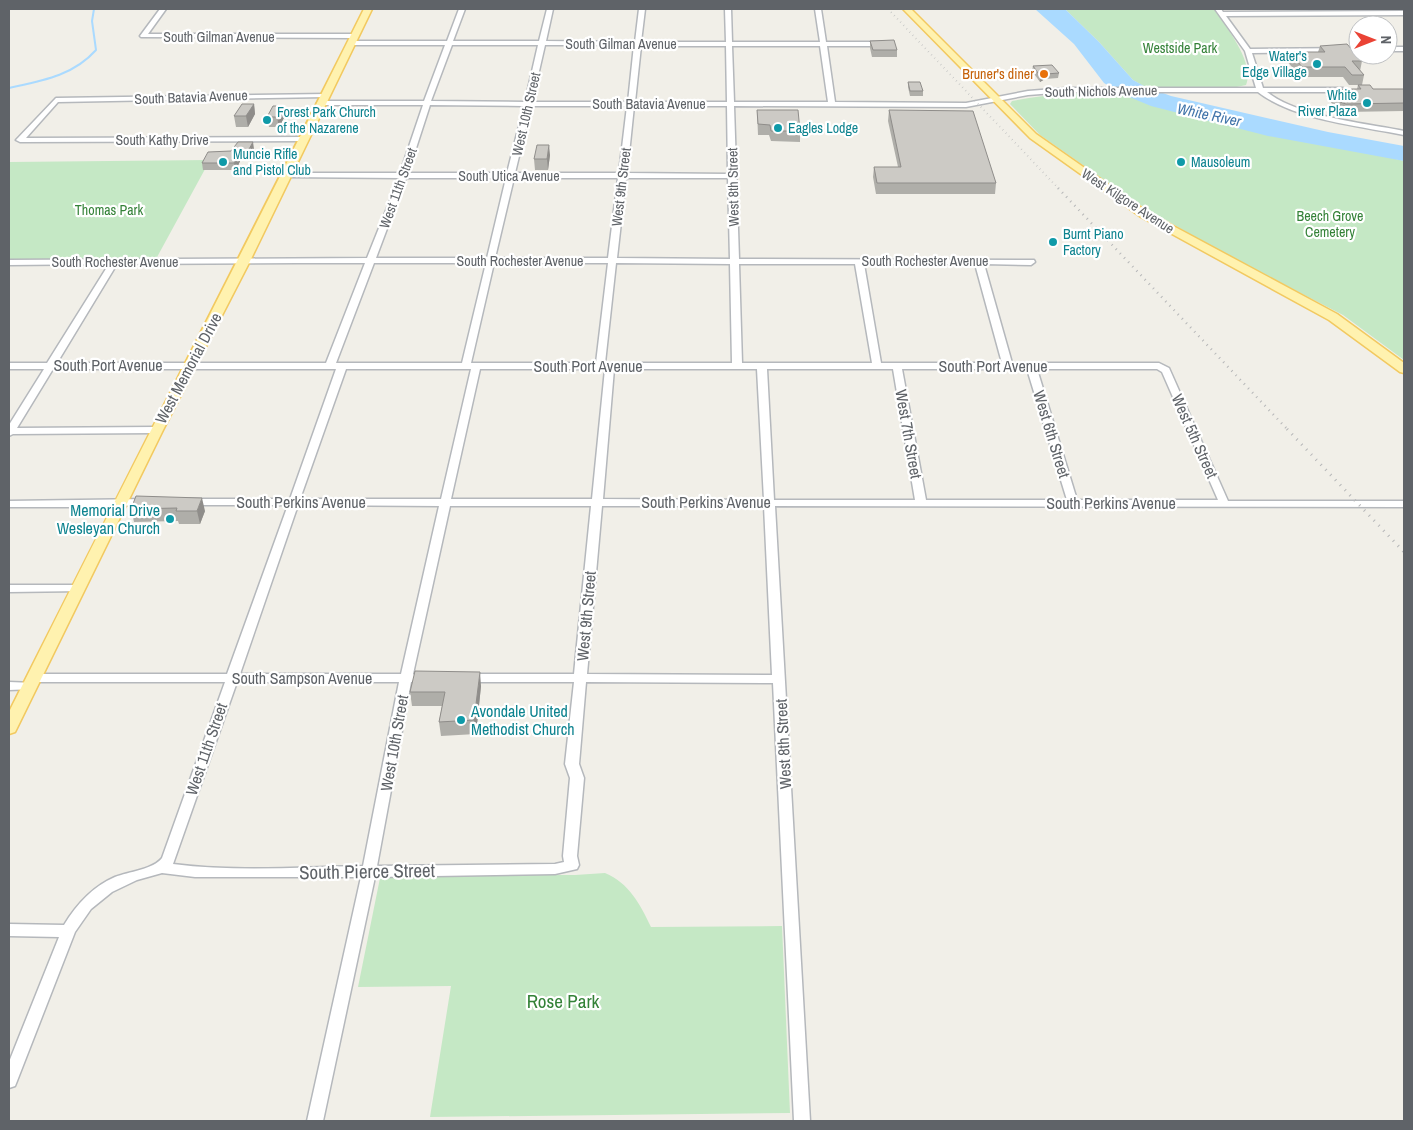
<svg xmlns="http://www.w3.org/2000/svg" width="1413" height="1130" viewBox="0 0 1413 1130" font-family="'Archivo Narrow',sans-serif">
	<style>
		.green { fill: #c5e8c5 }
		.water { fill: #aadaff }
		.lines { fill: none; stroke-linecap: round; stroke-linejoin: round }
		.stream { stroke: #aadaff; stroke-width: 2 }
		.minor-casing { stroke: #b5b8bc; stroke-width: 3 }
		.major-casing { stroke: #f2c960; stroke-width: 3 }
		.minor { fill: #fff; fill-rule: evenodd }
		.major { fill: #fff2af; fill-rule: evenodd }
		.rail-far2 { stroke: #b6b7b8; stroke-width: 2; stroke-dasharray: 0.5 4; stroke-linecap: butt }
		.rail-far1 { stroke: #b6b7b8; stroke-width: 2.5; stroke-dasharray: 1 5; stroke-linecap: butt }
		.rail { stroke: #b6b7b8; stroke-width: 3; stroke-dasharray: 1 6; stroke-linecap: butt }
		.wall { fill: #afaea9 }
		.shaded-wall { fill: #8f8d8a }
		.building { fill: #cccac5; stroke: #8f8d8a }
		.culture-dot { fill: #0f9aa8; stroke: #fff; stroke-width: 2 }
		.food-dot { fill: #e8710a; stroke: #fff; stroke-width: 2 }
		.labels { text-anchor: middle; stroke-width: 4.5; stroke-linejoin: round; paint-order: stroke }
		.far-street-label { font-size: 14px; fill: #5f6368; stroke: #fff }
		.far-park-label { font-size: 14px; fill: #348238; stroke: #fff }
		.far-culture-label { font-size: 14px; fill: #0d838f; stroke: #fff; text-anchor: start }
		.far-food-label { font-size: 14px; fill: #c56008; stroke: #fff; text-anchor: end }
		.far-water-label { font-size: 15px; font-style: italic; fill: #4174aa; stroke: #fff }
		.street-label { font-size: 16px; fill: #5f6368; stroke: #fff }
		.culture-label { font-size: 16px; fill: #0d838f; stroke: #fff; text-anchor: end }
		.near-street-label { font-size: 19px; fill: #5f6368; stroke: #fff }
		.near-park-label { font-size: 19px; fill: #348238; stroke: #fff }
	</style>
	<rect width="100%" height="100%" fill="#f1efe8"/>
	<path class="green" d="M1065,9H1214C1226,27 1255,62 1246,85L1232,88H1147L1133,80L1099,42Z
		M1118,92L1404,161V360L1343,315L1219,251L1137,203L1040,135L1010,104L1012,101C1048,94 1082,92 1118,92Z
		M210,160L156,259L9,260V162Z
		M605,873C629,883 640,904 651,927L782,926L790,1113L430,1117L451,986L358,987L380,878L385,875H575Z"/>
	<path class="water" d="M1035,9H1065L1099,42L1133,80L1144,86L1171,96L1328,132L1404,146V161L1268,136L1151,106L1122,94L1104,83L1074,44Z"/>
	<g class="lines">
		<path class="stream" d="M9,88C41,81 73,76 96,50L92,21L94,9"/>
		<defs>
			<path id="minor" d="M160,9H166L148,34H354L357,36L354,38L141,37L140,36Z
				M459,9H465L453,41H539L547,9H553L546,41L635,42L639,9H645L641,42H726L725,9H731L732,42H820L815,9H821L826,42H884L887,44L884,46H827L835,102L966,103L1028,91L1067,88H1256L1245,51L1215,9H1221L1223,12L1404,11V15L1226,16L1250,49L1358,48V52L1252,53L1263,88H1343L1346,90L1343,92H1267C1298,117 1365,123 1404,131V135C1360,126 1294,120 1258,92H1067L1028,95L966,107L734,106L739,259L1034,260L1035,262L1031,265L984,264L1012,363H1159L1169,368L1228,501H1404V507L775,506L810,1121H794L773,683L586,682L579,764L584,778L577,856L579,865L577,869L555,874L375,877L323,1121H307L361,877H195L162,873L137,880L112,892L91,909L75,932L17,1081L15,1086L9,1088V1062L59,937L9,936V924L64,925C77,904 92,887 115,877C128,872 154,869 162,858L225,682H34L28,678L34,674H227L288,505H189L184,502L189,499H290L336,369H53L17,428L156,427L161,430L156,433L13,434L9,436V425L44,369H9V363H47L109,264L9,265V260L367,258L399,178L285,177L281,175L285,173H400L423,105H321L317,103L321,101H424L445,45H351L348,43L351,41H447ZM452,45H538L525,102L431,101ZM545,45H634L628,102H532ZM641,46H726L727,102H635ZM732,46H820L828,102H734ZM430,105L524,106L507,173H408ZM531,106H627L619,173H515ZM634,106H727L728,174L627,173ZM406,178H506L487,258H376ZM514,178H618L608,258H495ZM626,178H728L730,259L617,258ZM297,263H365L326,363H57L117,264ZM374,263H486L462,363H336ZM494,263H608L596,363H471ZM616,263L730,264L732,363H605ZM739,264H855L872,363H742ZM864,264H975L1002,363H881ZM346,369H471L441,499H300ZM480,369H605L592,499H451ZM614,369H757L764,500L603,499ZM767,369H893L915,500H774ZM902,369H1027L1067,500H926ZM1037,369H1157L1162,372L1218,500H1077ZM298,505L439,506L401,674H240ZM450,506H591L574,674H466L460,678L466,682H574L565,764L570,778L563,856L564,862L555,864L377,866L411,682L416,681L418,678L413,674ZM602,506H764L772,675L587,674ZM237,682H399L363,866C300,867 235,872 173,864Z
				M1388,47H1404V51H1388Z
				M327,94L329,95L325,97L58,102L26,138L306,137V141H303L20,142L16,140L56,98Z
				M148,499L153,502L152,504L102,507H9V501Z
				M78,585L82,587L84,589L82,591L9,592V585Z
				M9,682L34,683L36,686L34,689L9,690Z"/>
			<path id="major" d="M364,9H372L250,261L163,430L17,728L15,732L9,734V712C126,477 247,244 364,9Z
				M903,9H911L1036,134L1149,213L1337,314L1404,363V373L1400,372L1329,320L1141,217L1030,138Z"/>
		</defs>
		<use href="#minor" class="minor-casing"/>
		<use href="#major" class="major-casing"/>
		<use href="#minor" class="minor"/>
		<use href="#major" class="major"/>
		<path class="rail-far2" d="M888,9L1059,189"/>
		<path class="rail-far1" d="M1058,188L1288,430"/>
		<path class="rail" d="M1287,429L1404,552"/>
	</g>
	<path class="wall" d="M870,41L897,50V57H872L870,48Z
		M1320,46L1362,61L1360,71L1364,75L1362,85H1349L1343,77H1300L1287,61L1290,52H1318Z
		M1033,66L1059,73L1058,78L1045,79L1040,82L1032,71Z
		M908,82L923,91V96H910L908,87Z
		M1358,85L1373,89H1404V111L1344,112L1336,109L1326,96L1328,89H1357Z
		M254,104L255,114L248,127H236L234,116Z
		M757,110L800,131V142L771,141L769,135H758Z
		M889,110L996,183L995,194H876L873,177L874,167H898L888,121Z
		M285,116L279,127H269L267,117Z
		M254,149L250,158L241,159L236,170H203L202,163L231,151Z
		M550,155L548,170H535L534,159Z
		M136,496L205,511L200,524H179L178,521L134,522L131,509Z
		M481,686L476,734L441,736L439,722L442,706H412L410,692Z"/>
	<path class="shaded-wall" d="M1046,74L1045,79L1040,82L1041,77Z
		M254,104L255,114L248,127L246,116Z
		M283,106L285,116L279,127L277,117Z
		M253,142L254,149L250,158L248,151Z
		M549,145L550,155L548,170L547,159Z
		M240,151L241,159L236,170L234,163Z
		M202,498L205,511L200,524L197,511Z
		M480,672L481,686L476,734L474,720Z"/>
	<path class="building" d="M894,40L897,50H873L870,41Z
		M1347,44L1362,61H1352L1364,75H1352L1345,67H1302L1290,52H1325L1320,46Z
		M1052,65L1059,73L1046,74L1041,77L1033,66Z
		M908,82H920L923,91H910Z
		M1358,85H1370L1373,89H1404V103L1346,104L1337,101L1328,89H1361Z
		M242,104H254L246,116H234Z
		M273,106H283L277,117H267Z
		M757,110H798L800,131H771L770,125L758,124Z
		M889,110L973,111L996,183H877L874,167H901Z
		M238,142H253L248,151H240L234,163H202L208,152L231,151Z
		M537,145H549L547,159H534Z
		M136,496L202,498L197,511H176L177,508L131,509Z
		M415,671L480,672L474,720L439,722L445,692H410Z"/>
	<g class="culture-dot">
		<circle cx="1317" cy="64" r="5"/>
		<circle cx="1367" cy="103" r="5"/>
		<circle cx="267" cy="120" r="5"/>
		<circle cx="778" cy="128" r="5"/>
		<circle cx="223" cy="162" r="5"/>
		<circle cx="1181" cy="162" r="5"/>
		<circle cx="1053" cy="242" r="5"/>
		<circle cx="170" cy="519" r="5"/>
		<circle cx="461" cy="720" r="5"/>
	</g>
	<circle class="food-dot" cx="1044" cy="74" r="5"/>
	<g class="labels">
		<g class="far-street-label">
			<text x="219" y="42">South Gilman Avenue</text>
			<text x="621" y="49">South Gilman Avenue</text>
			<text transform="translate(1101 91) rotate(-1)" y="5">South Nichols Avenue</text>
			<text transform="translate(191 97) rotate(-2)" y="5">South Batavia Avenue</text>
			<text x="649" y="109">South Batavia Avenue</text>
			<text transform="translate(526 114) rotate(-77)" y="5">West 10th Street</text>
			<text x="162" y="145">South Kathy Drive</text>
			<text x="509" y="181">South Utica Avenue</text>
			<text transform="translate(621 187) rotate(-83)" y="5">West 9th Street</text>
			<text transform="translate(733 187) rotate(-91)" y="5">West 8th Street</text>
			<text transform="translate(398 188) rotate(-70)" y="5">West 11th Street</text>
			<text transform="translate(1128 201) rotate(33)" y="5">West Kilgore Avenue</text>
			<text x="520" y="266">South Rochester Avenue</text>
			<text x="925" y="266">South Rochester Avenue</text>
			<text x="115" y="267">South Rochester Avenue</text>
		</g>
		<g class="far-park-label">
			<text x="1180" y="53">Westside Park</text>
			<text x="109" y="215">Thomas Park</text>
			<text x="1330" y="221">Beech Grove<tspan x="1330" dy="16">Cemetery</tspan></text>
		</g>
		<g class="far-culture-label">
			<text x="1307" y="61" text-anchor="end">Water's<tspan x="1307" dy="16">Edge Village</tspan></text>
			<text x="1357" y="100" text-anchor="end">White<tspan x="1357" dy="16">River Plaza</tspan></text>
			<text x="277" y="117">Forest Park Church<tspan x="277" dy="16">of the Nazarene</tspan></text>
			<text x="788" y="133">Eagles Lodge</text>
			<text x="233" y="159">Muncie Rifle<tspan x="233" dy="16">and Pistol Club</tspan></text>
			<text x="1191" y="167">Mausoleum</text>
			<text x="1063" y="239">Burnt Piano<tspan x="1063" dy="16">Factory</tspan></text>
		</g>
		<g class="far-food-label">
			<text x="1034" y="79">Bruner's diner</text>
		</g>
		<g class="far-water-label">
			<text transform="translate(1209 115) rotate(12)" y="5">White River</text>
		</g>
		<g class="street-label">
			<text x="108" y="371">South Port Avenue</text>
			<text x="588" y="372">South Port Avenue</text>
			<text x="993" y="372">South Port Avenue</text>
			<text transform="translate(188 368) rotate(-62)" y="6">West Memorial Drive</text>
			<text transform="translate(909 434) rotate(80)" y="6">West 7th Street</text>
			<text transform="translate(1052 434) rotate(73)" y="6">West 6th Street</text>
			<text transform="translate(1195 436) rotate(66)" y="6">West 5th Street</text>
			<text x="301" y="508">South Perkins Avenue</text>
			<text x="706" y="508">South Perkins Avenue</text>
			<text x="1111" y="509">South Perkins Avenue</text>
			<text transform="translate(586 616) rotate(-85)" y="6">West 9th Street</text>
			<text x="302" y="684">South Sampson Avenue</text>
			<text transform="translate(394 743) rotate(-80)" y="6">West 10th Street</text>
			<text transform="translate(783 744) rotate(-93)" y="6">West 8th Street</text>
			<text transform="translate(206 749) rotate(-71)" y="6">West 11th Street</text>
		</g>
		<g class="culture-label">
			<text x="160" y="516">Memorial Drive<tspan x="160" dy="18">Wesleyan Church</tspan></text>
			<text x="471" y="717" text-anchor="start">Avondale United<tspan x="471" dy="18">Methodist Church</tspan></text>
		</g>
		<g class="near-street-label">
			<text transform="translate(367 871) rotate(-1)" y="7">South Pierce Street</text>
		</g>
		<g class="near-park-label">
			<text x="563" y="1008">Rose Park</text>
		</g>
	</g>
	<rect width="1413" height="1130" fill="none" stroke="#5f6368" stroke-width="20"/>
	<g transform="translate(1373 40) rotate(90)"><circle r="24" fill="#ffffff" stroke="#bfc1c3"/>
	<path d="M0-4L9 19L0 12L-9 19Z" fill="#ea4335"/>
	<text y="-8" font-size="14" font-weight="bold" text-anchor="middle" fill="#5f6368">N</text>
	</g>
</svg>
